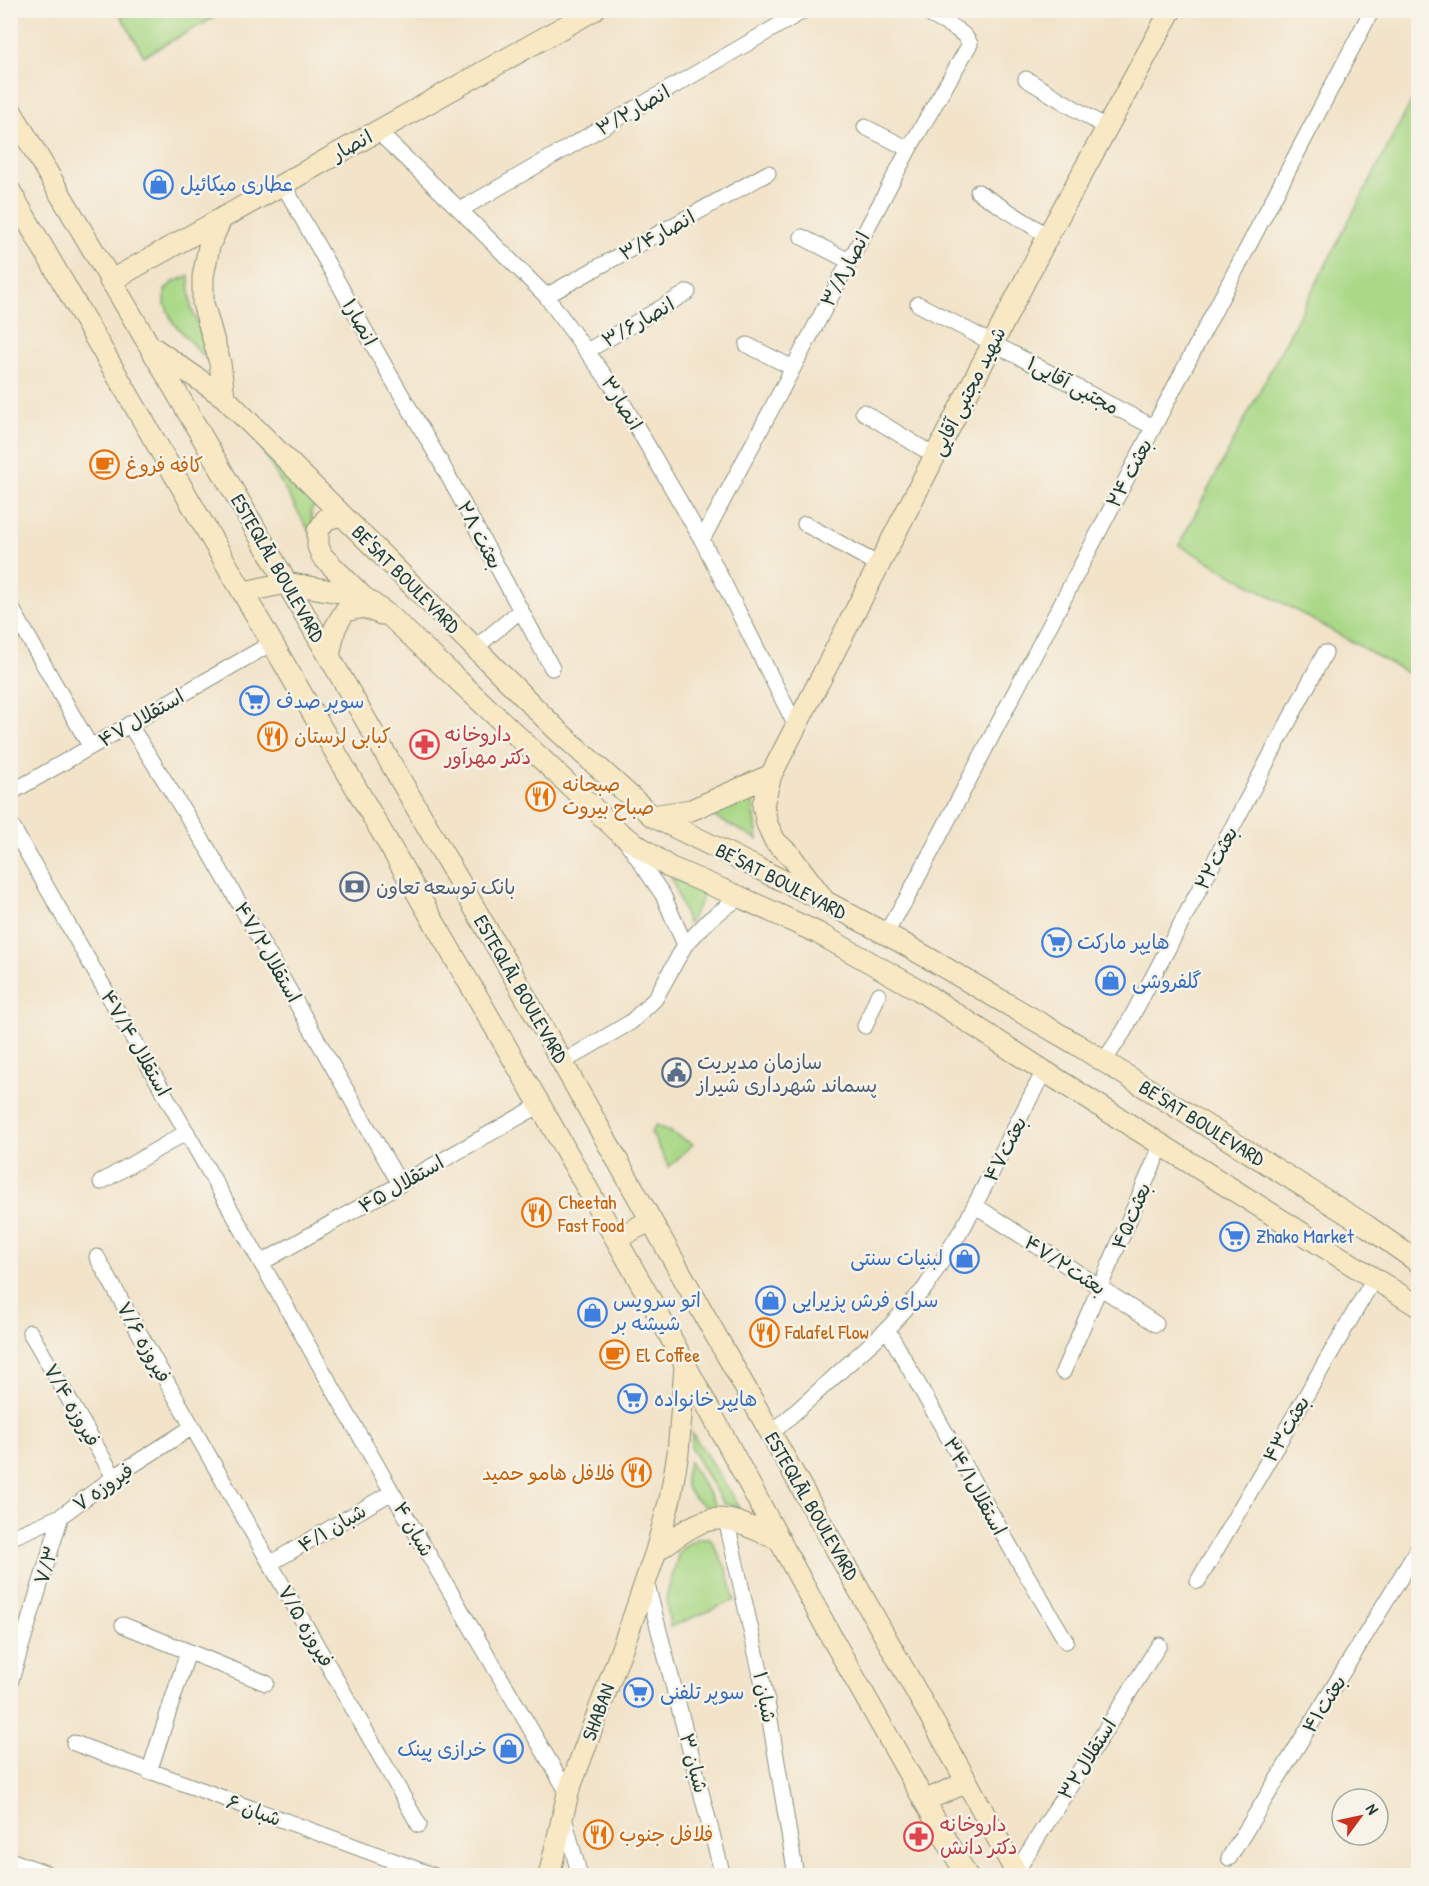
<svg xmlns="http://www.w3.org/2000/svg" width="1429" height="1886" viewBox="0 0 1429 1886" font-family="'Patrick Hand','Playpen Sans Arabic',sans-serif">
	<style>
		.green { fill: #a9d886; stroke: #648a5d; stroke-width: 1.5 }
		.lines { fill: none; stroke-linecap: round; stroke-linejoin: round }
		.street-casing { stroke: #88907e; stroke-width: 17 }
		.secondary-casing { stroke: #88907e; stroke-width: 23 }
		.street { stroke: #fff; stroke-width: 15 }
		.secondary { stroke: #f8e8c3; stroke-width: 21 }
		.labels { text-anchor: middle; stroke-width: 5; stroke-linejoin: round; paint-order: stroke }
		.street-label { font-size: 20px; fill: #1f3d34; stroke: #f7f3e8 }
		.shop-label { font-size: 20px; fill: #366cbe; stroke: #f7f3e8; text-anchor: start }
		.food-label { font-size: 20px; fill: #c56008; stroke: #f7f3e8; text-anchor: start }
		.health-label { font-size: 20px; fill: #be3a42; stroke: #f7f3e8; text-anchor: start }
		.service-label { font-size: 20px; fill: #4e5e75; stroke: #f7f3e8; text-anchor: start }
	</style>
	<rect width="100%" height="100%" fill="#f7f3e8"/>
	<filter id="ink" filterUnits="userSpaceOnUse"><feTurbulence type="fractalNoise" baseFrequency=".0167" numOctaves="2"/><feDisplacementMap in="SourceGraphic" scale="12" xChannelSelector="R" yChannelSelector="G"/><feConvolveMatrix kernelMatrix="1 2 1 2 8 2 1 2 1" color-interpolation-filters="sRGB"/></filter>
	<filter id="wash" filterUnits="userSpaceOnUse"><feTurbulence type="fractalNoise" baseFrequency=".008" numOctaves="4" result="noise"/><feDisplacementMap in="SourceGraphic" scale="24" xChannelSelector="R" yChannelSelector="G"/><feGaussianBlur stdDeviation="1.35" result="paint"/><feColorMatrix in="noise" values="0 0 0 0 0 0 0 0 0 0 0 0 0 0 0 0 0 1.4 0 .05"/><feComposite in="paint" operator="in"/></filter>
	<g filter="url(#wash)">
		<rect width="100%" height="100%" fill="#f2e3c9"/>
		<path class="green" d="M118,11H226L144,56Z
			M1418,89V679L1179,545Z
			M189,276L191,307L209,354H201L172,321L165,304V290L173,282Z
			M245,420L325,496L311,510L313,538Z
			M752,794L758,840L711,815Z
			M671,877L705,893L688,924Z
			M656,1125L693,1144L669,1167L651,1132Z
			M692,1433L735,1499L739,1508L723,1503L691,1448Z
			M689,1462L718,1509L707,1508L694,1498L686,1487L685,1476Z
			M699,1538H710L727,1570L735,1600L670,1627L666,1598L679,1552L688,1544Z"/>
	</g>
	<g filter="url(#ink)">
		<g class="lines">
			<defs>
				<path id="street" d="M1026,79L1107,128
					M865,127L909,149
					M377,131L460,210L546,296L616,391L702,540L796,726
					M283,184L387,370L439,459L552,668
					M978,192L1048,236
					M460,210L805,10
					M802,237L849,261
					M546,296L768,173
					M918,304L1153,427
					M747,345L793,368
					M587,351L688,292
					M863,412L935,456
					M805,524L879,565
					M702,540L909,149L970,44C964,30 944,23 932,16
					M10,605L90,746
					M475,648L521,610
					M129,724L211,854L400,1184
					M10,793L272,643
					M10,823L392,1492L568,1793
					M626,841L663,895L685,945
					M885,934L907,898L1372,10
					M865,1026L878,995
					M1104,1061L1124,1031L1325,653
					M563,1062L631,1022L655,999L685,945L710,919L740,897
					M101,1182L187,1132
					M976,1206L1156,1324
					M97,1257C202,1447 312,1635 419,1825
					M261,1263L540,1105
					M887,1329L1012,1550L1066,1641
					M30,1332L114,1477
					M1063,1372L1162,1144
					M771,1434L887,1329L925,1288L964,1226L1044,1071
					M726,1519L767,1702L796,1876
					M10,1538L61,1516L114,1477L191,1428
					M271,1563L392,1492
					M646,1581L723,1876
					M1198,1581L1375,1277
					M123,1625L266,1683
					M10,1683L61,1516
					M74,1743L435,1876
					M149,1772L188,1652
					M564,1818L580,1876
					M1229,1858L1418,1549
					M10,1860L54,1876
					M1016,1872L1159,1645"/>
				<path id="secondary" d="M10,109L149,345L508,966L967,1782L1018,1876
					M10,191L540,1105L651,1301L833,1640L967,1876
					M221,219L209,246L203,277V303L220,363L224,397
					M110,281L594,10
					M155,349L224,397L557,730L652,816L826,902L899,941L1076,1044L1367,1226L1418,1262
					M342,515L326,519L318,531V546L322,556L362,596L391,617L621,834L669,867L740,897L818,933L919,990L1044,1071L1418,1306
					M244,592L286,583L362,596
					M329,656L335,628L345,611L364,607L381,614
					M771,775L1048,236L1171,10
					M652,816L691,810L771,775L763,805L767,824L775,841L790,855L822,897
					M616,1239L651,1220
					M656,1551C676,1538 701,1514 727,1520C743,1522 765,1534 780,1540
					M924,1801L967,1782
					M549,1876L568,1793L631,1624L656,1551L670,1499L678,1453L685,1366"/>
			</defs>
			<use href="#street" class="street-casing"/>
			<use href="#secondary" class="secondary-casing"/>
			<use href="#street" class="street"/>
			<use href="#secondary" class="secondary"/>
		</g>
	</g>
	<defs>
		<symbol id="shop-ring" viewBox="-11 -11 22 22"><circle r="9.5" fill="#f7f3e8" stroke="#3f7fe0" stroke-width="1.5"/><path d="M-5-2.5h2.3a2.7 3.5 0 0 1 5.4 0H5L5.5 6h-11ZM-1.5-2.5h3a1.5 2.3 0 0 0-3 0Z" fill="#3f7fe0"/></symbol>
		<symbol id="cafe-ring" viewBox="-11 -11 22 22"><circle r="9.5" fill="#f7f3e8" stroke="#e8710a" stroke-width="1.5"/><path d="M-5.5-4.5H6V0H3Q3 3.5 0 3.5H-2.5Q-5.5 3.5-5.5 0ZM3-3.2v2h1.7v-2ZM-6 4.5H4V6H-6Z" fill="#e8710a"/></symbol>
		<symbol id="supermarket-ring" viewBox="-11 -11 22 22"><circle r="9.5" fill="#f7f3e8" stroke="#3f7fe0" stroke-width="1.5"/><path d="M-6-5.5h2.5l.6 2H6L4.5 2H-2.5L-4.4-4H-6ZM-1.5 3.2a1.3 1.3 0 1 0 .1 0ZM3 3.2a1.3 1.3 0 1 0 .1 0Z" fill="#3f7fe0"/></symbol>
		<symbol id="restaurant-ring" viewBox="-11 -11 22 22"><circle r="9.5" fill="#f7f3e8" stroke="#e8710a" stroke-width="1.5"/><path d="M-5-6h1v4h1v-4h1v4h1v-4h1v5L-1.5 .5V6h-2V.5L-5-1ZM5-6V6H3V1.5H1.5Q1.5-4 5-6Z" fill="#e8710a"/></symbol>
		<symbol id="pharmacy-ring" viewBox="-11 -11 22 22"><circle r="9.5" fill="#f7f3e8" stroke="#e0444e" stroke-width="1.5"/><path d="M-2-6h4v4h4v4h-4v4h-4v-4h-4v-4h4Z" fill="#e0444e"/></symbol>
		<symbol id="bank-ring" viewBox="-11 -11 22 22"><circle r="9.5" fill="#f7f3e8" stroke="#5c6f8a" stroke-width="1.5"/><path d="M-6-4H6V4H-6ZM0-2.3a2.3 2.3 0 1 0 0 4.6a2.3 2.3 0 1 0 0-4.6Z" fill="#5c6f8a"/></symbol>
		<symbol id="civic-ring" viewBox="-11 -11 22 22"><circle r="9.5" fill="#f7f3e8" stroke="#5c6f8a" stroke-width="1.5"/><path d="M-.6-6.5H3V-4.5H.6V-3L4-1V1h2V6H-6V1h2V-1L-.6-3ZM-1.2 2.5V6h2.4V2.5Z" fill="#5c6f8a"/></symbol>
	</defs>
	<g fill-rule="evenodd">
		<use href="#shop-ring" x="142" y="168" width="33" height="33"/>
		<use href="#cafe-ring" x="88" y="448" width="33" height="33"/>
		<use href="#supermarket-ring" x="238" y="684" width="33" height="33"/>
		<use href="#restaurant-ring" x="256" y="720" width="33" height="33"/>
		<use href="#pharmacy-ring" x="408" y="728" width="33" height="33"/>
		<use href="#restaurant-ring" x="524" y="780" width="33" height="33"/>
		<use href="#bank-ring" x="338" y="870" width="33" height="33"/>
		<use href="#supermarket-ring" x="1040" y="926" width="33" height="33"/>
		<use href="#shop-ring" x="1094" y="964" width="33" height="33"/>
		<use href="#civic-ring" x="660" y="1056" width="33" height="33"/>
		<use href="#restaurant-ring" x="520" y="1196" width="33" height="33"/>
		<use href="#supermarket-ring" x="1218" y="1220" width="33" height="33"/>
		<use href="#shop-ring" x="948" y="1242" width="33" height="33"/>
		<use href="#shop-ring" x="754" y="1284" width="33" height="33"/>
		<use href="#shop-ring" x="576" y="1296" width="33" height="33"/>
		<use href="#restaurant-ring" x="748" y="1316" width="33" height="33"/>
		<use href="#cafe-ring" x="598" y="1338" width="33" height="33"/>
		<use href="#supermarket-ring" x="616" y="1382" width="33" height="33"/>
		<use href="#restaurant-ring" x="620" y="1456" width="33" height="33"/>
		<use href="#supermarket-ring" x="622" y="1676" width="33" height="33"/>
		<use href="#shop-ring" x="492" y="1732" width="33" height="33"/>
		<use href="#restaurant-ring" x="582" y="1818" width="33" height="33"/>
		<use href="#pharmacy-ring" x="902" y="1820" width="33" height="33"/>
	</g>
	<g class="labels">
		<g class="street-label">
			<text transform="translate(633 110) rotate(-30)" y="7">انصار۳/۲</text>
			<text transform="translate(352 145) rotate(-29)" y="7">انصار</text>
			<text transform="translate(657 235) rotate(-29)" y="7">انصار۳/۴</text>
			<text transform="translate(845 269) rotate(-62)" y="7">انصار۳/۸</text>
			<text transform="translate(360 322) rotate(61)" y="7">انصار۱</text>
			<text transform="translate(638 322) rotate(-30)" y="7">انصار۳/۶</text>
			<text transform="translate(1073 385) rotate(28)" y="7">مجتبی آقایی۱</text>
			<text transform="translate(968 391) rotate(-63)" y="7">شهید مجتبی آقایی</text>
			<text transform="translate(622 403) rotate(58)" y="7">انصار۳</text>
			<text transform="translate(1129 473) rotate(-62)" y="7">بعثت ۲۴</text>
			<text transform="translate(480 535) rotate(62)" y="7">بعثت ۲۸</text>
			<text transform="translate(278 568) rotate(60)" y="7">ESTEQLĀL BOULEVARD</text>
			<text transform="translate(406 579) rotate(45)" y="7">BE'SAT BOULEVARD</text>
			<text transform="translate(141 718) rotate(-30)" y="7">۴۷ استقلال</text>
			<text transform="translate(1216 858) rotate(-62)" y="7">بعثت۲۲</text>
			<text transform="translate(781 881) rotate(27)" y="7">BE'SAT BOULEVARD</text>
			<text transform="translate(268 952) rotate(60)" y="7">استقلال۴۷/۲</text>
			<text transform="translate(521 989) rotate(60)" y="7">ESTEQLĀL BOULEVARD</text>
			<text transform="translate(136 1043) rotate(60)" y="7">۴۷/۴ استقلال</text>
			<text transform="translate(1202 1123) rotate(32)" y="7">BE'SAT BOULEVARD</text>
			<text transform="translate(1005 1149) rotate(-63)" y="7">بعثت۴۷</text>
			<text transform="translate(401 1184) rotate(-30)" y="7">۴۵ استقلال</text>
			<text transform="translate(1131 1216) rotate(-67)" y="7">بعثت۴۵</text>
			<text transform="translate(1065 1265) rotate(33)" y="7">بعثت۴۷/۲</text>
			<text transform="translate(144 1342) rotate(61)" y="7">۷/۶ فیروزه</text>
			<text transform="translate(72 1405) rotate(60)" y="7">۷/۴ فیروزه</text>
			<text transform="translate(1286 1429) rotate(-60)" y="7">بعثت۴۳</text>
			<text transform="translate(975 1486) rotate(61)" y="7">استقلال۳۴/۱</text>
			<text transform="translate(103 1487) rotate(-35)" y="7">۷ فیروزه</text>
			<text transform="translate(812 1506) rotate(60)" y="7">ESTEQLĀL BOULEVARD</text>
			<text transform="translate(332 1528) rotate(-31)" y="7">۴/۱ شبان</text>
			<text transform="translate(414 1529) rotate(60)" y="7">۴ شبان</text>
			<text transform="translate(46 1565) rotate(-73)" y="7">۷/۳</text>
			<text transform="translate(306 1626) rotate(60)" y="7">۷/۵ فیروزه</text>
			<text transform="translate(765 1697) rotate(79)" y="7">۱ شبان</text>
			<text transform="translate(1324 1704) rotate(-58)" y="7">بعثت۴۱</text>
			<text transform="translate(598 1712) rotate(-70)" y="7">SHABAN</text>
			<text transform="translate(1087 1759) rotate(-58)" y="7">استقلال۳۲</text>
			<text transform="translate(694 1763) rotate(75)" y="7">۳ شبان</text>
			<text transform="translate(254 1810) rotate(20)" y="7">۶ شبان</text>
		</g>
		<g class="shop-label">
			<text x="180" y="191">عطاری میکائیل</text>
			<text x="276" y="708">سوپر صدف</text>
			<text x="1077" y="949">هایپر مارکت</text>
			<text x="1132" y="988">گلفروشی</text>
			<text x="1256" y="1243">Zhako Market</text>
			<text x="943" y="1265" text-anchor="end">لبنیات سنتی</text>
			<text x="613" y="1307">اتو سرویس<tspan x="613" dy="23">شیشه بر</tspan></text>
			<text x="792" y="1307">سرای فرش پزیرایی</text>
			<text x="654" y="1406">هایپر خانواده</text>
			<text x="660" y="1699">سوپر تلفنی</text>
			<text x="487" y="1756" text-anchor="end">خرازی پینک</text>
		</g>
		<g class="food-label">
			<text x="125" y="472">کافه فروغ</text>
			<text x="294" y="743">کبابی لرستان</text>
			<text x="562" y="791">صبحانه<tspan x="562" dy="23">صباح بیروت</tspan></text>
			<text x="558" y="1209">Cheetah<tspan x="558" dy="23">Fast Food</tspan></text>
			<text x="785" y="1339">Falafel Flow</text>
			<text x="636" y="1362">El Coffee</text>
			<text x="615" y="1480" text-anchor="end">فلافل هامو حمید</text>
			<text x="619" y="1841">فلافل جنوب</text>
		</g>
		<g class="health-label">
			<text x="445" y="741">داروخانه<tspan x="445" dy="23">دکتر مهرآور</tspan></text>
			<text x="940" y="1831">داروخانه<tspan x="940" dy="23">دکتر دانش</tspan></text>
		</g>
		<g class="service-label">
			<text x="376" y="894">بانک توسعه تعاون</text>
			<text x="697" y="1069">سازمان مدیریت<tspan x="697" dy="23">پسماند شهرداری شیراز</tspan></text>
		</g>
	</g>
	<rect width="1429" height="1886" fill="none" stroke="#f7f3e8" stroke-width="36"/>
	<g transform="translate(1360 1817) rotate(57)"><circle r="28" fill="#f7f3e8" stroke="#a1aaa0" stroke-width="1.5"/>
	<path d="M0-4.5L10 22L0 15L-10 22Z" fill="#c8321e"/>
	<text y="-9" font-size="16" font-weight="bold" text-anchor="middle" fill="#1f3d34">N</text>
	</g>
</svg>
